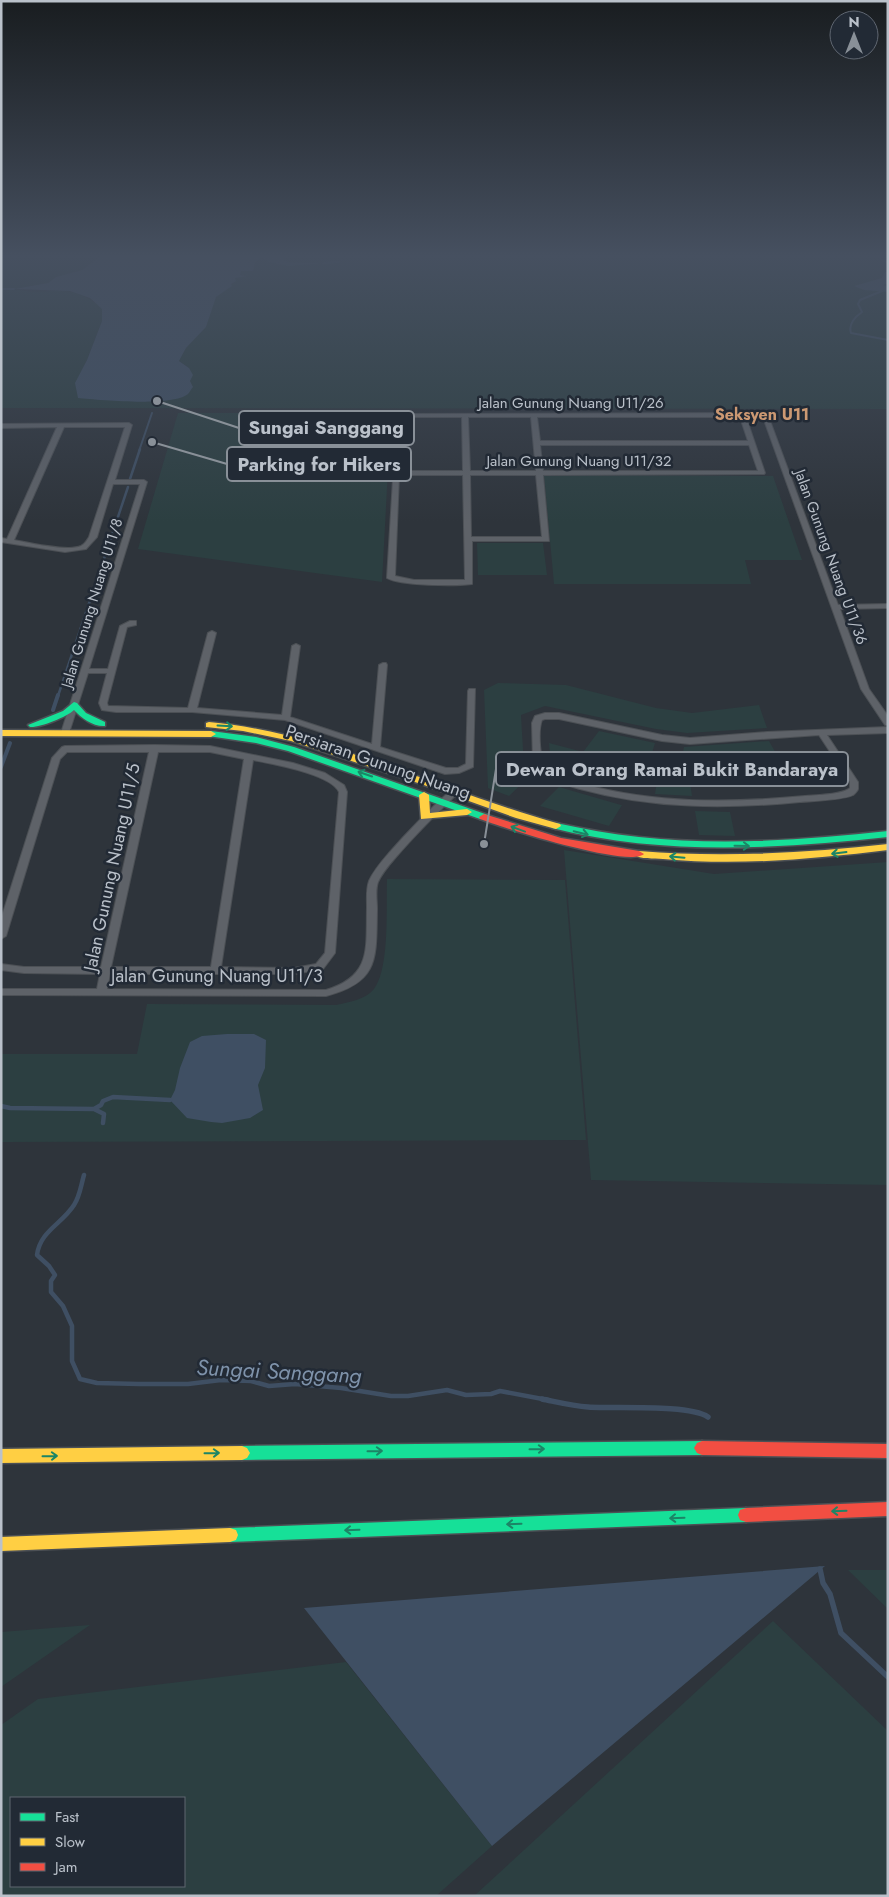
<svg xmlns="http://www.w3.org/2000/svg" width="889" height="1897" viewBox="0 0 889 1897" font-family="Jost,sans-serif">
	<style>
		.green { fill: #2c3f41; fill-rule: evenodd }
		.water { fill: #3f4f63 }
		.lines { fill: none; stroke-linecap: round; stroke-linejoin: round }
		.stream-far4 { stroke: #3f4f63; stroke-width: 2 }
		.stream-far3 { stroke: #3f4f63; stroke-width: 2.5 }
		.stream-far2 { stroke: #3f4f63; stroke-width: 4 }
		.stream-far1 { stroke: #3f4f63; stroke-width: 4.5 }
		.stream { stroke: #3f4f63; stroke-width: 5.5 }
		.street-casing { stroke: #4c5055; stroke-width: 2 }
		.fast-casing { stroke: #4c5055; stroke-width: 3 }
		.slow-casing { stroke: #4c5055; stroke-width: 3 }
		.jam-casing { stroke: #4c5055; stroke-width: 3 }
		.street { fill: #5e6268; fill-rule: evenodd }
		.fast { fill: #16e098; fill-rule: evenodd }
		.slow { fill: #ffcf43; fill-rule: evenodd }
		.jam { fill: #f24e42; fill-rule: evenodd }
		.oneway { stroke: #1c8566 }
		.labels { text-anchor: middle; stroke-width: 5; stroke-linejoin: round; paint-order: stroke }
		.far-street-label { font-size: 15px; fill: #bac1ca; stroke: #222a35 }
		.far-quarter-label { font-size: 16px; font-weight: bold; fill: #cc9973; stroke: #222a35 }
		.street-label { font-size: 18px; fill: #bac1ca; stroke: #222a35 }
		.near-water-label { font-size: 22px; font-style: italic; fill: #7e92aa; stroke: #222a35 }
		.leader { fill: none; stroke: #899098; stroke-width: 2 }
		.callout-dot { fill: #899098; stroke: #222a35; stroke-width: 2 }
		.callout { fill: #222a35; stroke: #899098; stroke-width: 2 }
		.callout-label { font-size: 19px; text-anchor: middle; font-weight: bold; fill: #bac1ca }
	</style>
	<rect width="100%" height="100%" fill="#2e343b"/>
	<path class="green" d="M1,256H101L82,270L56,277L48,283L15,289C50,298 68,279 103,309L102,321L87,360L76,383L79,397L104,400L157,401L190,381L189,368L179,361L186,348L206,327L215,297L232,286L231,284L235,278L245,276L240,275L241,271L261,258L267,259L268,262L321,263L288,262L284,260V256H888V409L1,408Z
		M178,413H391L382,582L138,549Z
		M544,475L773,476L802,560H745L751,584H554Z
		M477,543H543L547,575H478Z
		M498,683L566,685L656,708L692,713L759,705L767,728L687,733L656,729L545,706L521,715L524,767L532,774L509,796L488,788L484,690Z
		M599,731L655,743L648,766L629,763L615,787L558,771L551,764L549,743L583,752Z
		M769,741L782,764L716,771L688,770L692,796L655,794L659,768L679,770L684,747Z
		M559,787L621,805H622L609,826L540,806Z
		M695,811L730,812L735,836L699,835Z
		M564,850L714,874L888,862V1185L591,1180Z
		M387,879L565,880L586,1140L1,1142V1054H137L147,1004L336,1005C349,1002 365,1000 374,989C390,968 386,906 387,879Z
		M848,1570H888V1609Z
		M773,1621L888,1731V1896H474Z
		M90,1625L1,1687V1632Z
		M346,1662L492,1846L436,1896H1V1725L38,1699ZM11,1798H184V1886H11Z"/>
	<path class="water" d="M101,256H284V260L288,262L323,263L289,266L268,262L267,259L261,258L255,262L253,271H241L240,275L247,276L235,278L236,281L231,284L232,286L216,297L206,327L186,348L179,361L189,368L193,375L190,381L193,387C191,389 190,392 188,394C172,407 100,400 78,398L75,383L87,360L102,321V309L90,298L70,291L14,289L48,283L56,277L82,270Z
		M885,272H888V284L882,285L888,286V292L864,290L854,286L882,278Z
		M227,1034H254L266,1040L265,1068L258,1085L263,1110L250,1118L222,1123L211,1122L187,1118L170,1100L175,1090L180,1068L190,1042L202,1036Z
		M825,1566L492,1846L304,1608Z"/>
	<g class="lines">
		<path class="stream-far4" d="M876,256L888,263
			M323,263L339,262
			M1,289H14
			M879,289L882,291L860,300L858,304L862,312C855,317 848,324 851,333L888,340
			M139,451L152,413"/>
		<path class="stream-far3" d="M130,479L140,449
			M58,696L128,487"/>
		<path class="stream-far2" d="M53,710L58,695
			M1,767L10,743"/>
		<path class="stream-far1" d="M1,1106L10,1108L94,1109L104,1114L103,1123
			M94,1109L101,1105L103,1101L113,1097L170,1100
			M84,1175C81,1185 80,1196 74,1205C62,1224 40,1231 37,1255L49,1266L55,1275L51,1281V1292L63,1306L72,1326V1361L80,1379L97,1383L139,1384H188L221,1380L251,1381L269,1386L295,1384L341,1388L391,1396H408L447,1390L466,1395L491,1394L500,1391L548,1400"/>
		<path class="stream" d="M542,1399C557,1402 573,1406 588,1407C614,1409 689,1404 708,1417
			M820,1569L823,1583L830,1594L841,1633L888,1677"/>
		<defs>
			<path id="street" d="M397,414L758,413L769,418L838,605L888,604V608L840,609L869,689L888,716V725H885L861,689L764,420L757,417H746L765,473L764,474L543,475L549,541H472V584C455,586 400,586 387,578ZM402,417H462L463,471H400ZM468,417H531L536,471H470ZM537,417H740L748,441H540ZM540,445H749L758,471H543ZM399,475H463L465,580H414L395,576ZM470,475H536L542,537H471Z
				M1,424L129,423L132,425L115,480H144L147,482L89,669H108L120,626L130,621H136V625L127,627L107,703L108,706L188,708L208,633L212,631L216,633L197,708L282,715L292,646L296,644L300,646L290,717L372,744L379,665L383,663H386L387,665L380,747L446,768H458L466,764L468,691L469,689H475L473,767L459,773L445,774L285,720L192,712H116L102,710L99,703L107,673H88L69,733L65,736L62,735L61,733L140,484H113L97,537L86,549L65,552L1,542V538L7,539L57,427L1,428ZM64,427H125L89,537C87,540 85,544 81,546C68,552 29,543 14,540Z
				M545,713H559L662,735L690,738L767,732L888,727V733L827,735L858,782V789C858,790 855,794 853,795C844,800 812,801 800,802C726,809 653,809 580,789C562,783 541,781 533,761L532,723L535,716ZM545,719H559L662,741L690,744L819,735L850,782V788C842,795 816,795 805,796C730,803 656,804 583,784C572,781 557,778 548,771C539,763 538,730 542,720Z
				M154,745L210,746L293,763L325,773L344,785L347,792L335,953L323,969L294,974H110L107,989L326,990C372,976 366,949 367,907C367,899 366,889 369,881C374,870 382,861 389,853C408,831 429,810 451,790H457L458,792L457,794C436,814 415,835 396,857C389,865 382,873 378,882C375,890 377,900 377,909C376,958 380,982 326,996L1,995V989H97L100,974L24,973L1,970V964L24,967H101L149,752H67L60,759L6,936L1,939V919L52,758L62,747L65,746ZM158,752H210L244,759L211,967H111ZM253,760C272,764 331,774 339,792L325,953L316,964L294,968L221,967Z"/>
			<path id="fast" d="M74,702L77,703L86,713L105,722V726C94,727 81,718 74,710C67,717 39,728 30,727L28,725L63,711Z
				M211,731L256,737L294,747L488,815L489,817L488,819H480L288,751L256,743L208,736L206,734Z
				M556,823C584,829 611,834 639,837C722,846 805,840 888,831V837C776,849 663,856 552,828L551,826Z
				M702,1441L707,1443L710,1448L707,1453L702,1455L242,1460L237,1458L234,1453L237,1448L242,1446Z
				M746,1508L752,1510L754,1515L752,1520L746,1522L230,1542L224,1540L222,1535L224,1530L230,1528Z"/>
			<path id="slow" d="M209,722C329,733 444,792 560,824L561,826L556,829L516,818L424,785L291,741L243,731L206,727V723Z
				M1,730L211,731L216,734L211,737L1,736Z
				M424,792L429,795L430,813L467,809L472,812L467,815L421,819L419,795Z
				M888,844V850C813,859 738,866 663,859C654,858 640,860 634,854L639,851C723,858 805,853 888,844Z
				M242,1446L247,1448L250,1453L247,1458L242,1460L1,1463V1449Z
				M230,1528L236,1530L238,1535L236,1540L230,1542L1,1551V1537Z"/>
			<path id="jam" d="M484,814L561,838L639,851L644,854C629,868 503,828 480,819L479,817Z
				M702,1441L888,1444V1458L702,1455L697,1453L694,1448L697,1443Z
				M888,1502V1516L746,1522L740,1520L738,1515L740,1510L746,1508Z"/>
		</defs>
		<use href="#street" class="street-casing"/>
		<use href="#fast" class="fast-casing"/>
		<use href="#slow" class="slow-casing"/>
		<use href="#jam" class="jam-casing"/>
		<use href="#street" class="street"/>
		<use href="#fast" class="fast"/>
		<use href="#slow" class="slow"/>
		<use href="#jam" class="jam"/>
	</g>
	<defs><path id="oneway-shaft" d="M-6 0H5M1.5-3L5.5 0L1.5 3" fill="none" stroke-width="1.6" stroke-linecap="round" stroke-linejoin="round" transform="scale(1.25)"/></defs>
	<g class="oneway">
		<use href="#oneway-shaft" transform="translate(225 726) rotate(3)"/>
		<use href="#oneway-shaft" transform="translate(365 774) rotate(-161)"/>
		<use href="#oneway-shaft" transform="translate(518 829) rotate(-160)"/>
		<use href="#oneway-shaft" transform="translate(581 833) rotate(13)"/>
		<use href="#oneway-shaft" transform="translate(742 846) rotate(1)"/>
		<use href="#oneway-shaft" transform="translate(839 853) rotate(173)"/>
		<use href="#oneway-shaft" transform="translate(677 857) rotate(-175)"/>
		<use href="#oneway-shaft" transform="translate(537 1449) rotate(-1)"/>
		<use href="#oneway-shaft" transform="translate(375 1451) rotate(-1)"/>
		<use href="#oneway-shaft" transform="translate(212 1453) rotate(-1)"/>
		<use href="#oneway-shaft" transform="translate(50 1456) rotate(-1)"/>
		<use href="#oneway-shaft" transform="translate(839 1511) rotate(178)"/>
		<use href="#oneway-shaft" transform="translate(677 1518) rotate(178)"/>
		<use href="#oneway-shaft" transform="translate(514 1524) rotate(178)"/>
		<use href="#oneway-shaft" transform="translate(352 1530) rotate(178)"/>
	</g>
	<linearGradient id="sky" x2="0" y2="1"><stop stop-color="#191d20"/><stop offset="0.49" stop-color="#465060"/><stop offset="1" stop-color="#465060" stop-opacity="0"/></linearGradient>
	<rect width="889" height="522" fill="url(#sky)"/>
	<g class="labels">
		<g class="far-street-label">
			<text x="571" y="408">Jalan Gunung Nuang U11/26</text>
			<text x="579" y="466">Jalan Gunung Nuang U11/32</text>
			<text transform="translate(831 557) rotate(70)" y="5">Jalan Gunung Nuang U11/36</text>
			<text transform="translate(92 603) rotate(-73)" y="5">Jalan Gunung Nuang U11/8</text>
		</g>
		<g class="far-quarter-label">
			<text x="762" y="420">Seksyen U11</text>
		</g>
		<g class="street-label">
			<text transform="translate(378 762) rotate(19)" y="6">Persiaran Gunung Nuang</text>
			<text transform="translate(112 867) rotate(-78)" y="6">Jalan Gunung Nuang U11/5</text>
			<text x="217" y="982">Jalan Gunung Nuang U11/3</text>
		</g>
		<g class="near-water-label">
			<text transform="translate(279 1371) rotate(3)" y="8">Sungai Sanggang</text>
		</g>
	</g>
	<path class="leader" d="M157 401L239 428M152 442L227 464M484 844L496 769"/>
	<g class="callout-dot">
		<circle cx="157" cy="401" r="5"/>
		<circle cx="152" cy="442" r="5"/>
		<circle cx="484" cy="844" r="5"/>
	</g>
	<g class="callout">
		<rect x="239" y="411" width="175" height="34" rx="5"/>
		<rect x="227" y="447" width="184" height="34" rx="5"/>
		<rect x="496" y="752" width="352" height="34" rx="5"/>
	</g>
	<g class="callout-label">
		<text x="326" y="434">Sungai Sanggang</text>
		<text x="319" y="471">Parking for Hikers</text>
		<text x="672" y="776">Dewan Orang Ramai Bukit Bandaraya</text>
	</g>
	<rect width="889" height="1897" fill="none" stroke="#bac1ca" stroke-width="5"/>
	<rect x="10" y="1797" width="175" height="90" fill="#222a35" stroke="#5f6671"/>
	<rect x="20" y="1813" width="25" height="8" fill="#16e098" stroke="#5f6671"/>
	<text x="55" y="1822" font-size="15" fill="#bac1ca">Fast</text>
	<rect x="20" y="1838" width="25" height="8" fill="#ffcf43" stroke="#5f6671"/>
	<text x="55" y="1847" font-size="15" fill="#bac1ca">Slow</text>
	<rect x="20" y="1863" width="25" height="8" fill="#f24e42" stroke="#5f6671"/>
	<text x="55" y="1872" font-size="15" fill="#bac1ca">Jam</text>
	<g transform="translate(854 35)"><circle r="24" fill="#222a35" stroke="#5f6671"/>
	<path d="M0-4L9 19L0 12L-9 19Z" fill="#899098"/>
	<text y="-8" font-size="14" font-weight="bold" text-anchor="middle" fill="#bac1ca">N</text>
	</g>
</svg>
